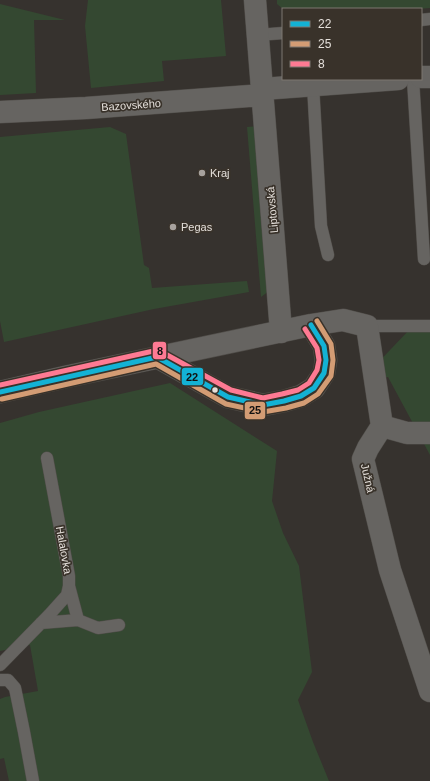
<svg xmlns="http://www.w3.org/2000/svg" width="430" height="781" viewBox="0 0 430 781" font-family="Helvetica,sans-serif">
	<style>
		.green { fill: #344831 }
		.lines { fill: none; stroke-linecap: round; stroke-linejoin: round }
		.lane-casing { stroke: #514e4a; stroke-width: 13 }
		.street-casing { stroke: #514e4a; stroke-width: 23 }
		.lane { stroke: #666461; stroke-width: 12 }
		.street { stroke: #666461; stroke-width: 22 }
		.bus-1-casing { stroke: #39322a; stroke-width: 8 }
		.bus-2-casing { stroke: #39322a; stroke-width: 8 }
		.bus-3-casing { stroke: #39322a; stroke-width: 8 }
		.bus-1 { stroke: #13b2d5; stroke-width: 5 }
		.bus-2 { stroke: #d39c74; stroke-width: 5 }
		.bus-3 { stroke: #fe7a93; stroke-width: 5 }
		.poi-dot { fill: #a7a29e; stroke: #39322a; stroke-width: 1.5 }
		.bus-dot { fill: #e4dfda; stroke: #39322a; stroke-width: 1.5 }
		.labels { text-anchor: middle; stroke-width: 3.5; stroke-linejoin: round; paint-order: stroke }
		.street-label { font-size: 11px; fill: #e4dfda; stroke: #39322a }
		.poi-label { font-size: 11px; fill: #e4dfda; stroke: #39322a; text-anchor: start }
		.line-badge { stroke: #39322a; stroke-width: 1.5 }
		.pale-badge-label { font-size: 11px; text-anchor: middle; font-weight: bold; fill: #111 }
	</style>
	<rect width="100%" height="100%" fill="#36322e"/>
	<path class="green" d="M88,0H221L226,56L162,61L164,81L91,88L85,26Z
		M277,0H430V8L417,9H283L277,4Z
		M0,4L65,20H34L36,93L0,95Z
		M259,126L269,291L261,297L247,127Z
		M110,127L126,134L144,265L149,268L152,288L247,281L249,292L154,309L4,342L0,321V137Z
		M430,322V455L388,377L377,379L370,371L411,328Z
		M170,383L277,451L272,501L283,533L299,566L312,672L298,700L313,742L329,781H9L4,758L0,759V699L5,697L38,691L30,645L0,651V423L39,412Z"/>
	<g class="lines">
		<defs>
			<path id="lane" d="M421,20L430,19
				M258,35L283,33
				M413,79L424,259
				M313,85L321,226L328,255
				M367,326H430
				M69,586L78,620L98,628L119,625
				M41,623L78,620
				M0,665L49,615L67,595L69,586V576L47,458
				M0,680H8L15,688L24,732L33,781"/>
			<path id="street" d="M255,0L281,332
				M421,77H430
				M262,89L398,79
				M0,112L86,108L263,95
				M157,357L228,397L263,405L284,401L301,396L314,388L324,373L326,360L324,346L311,325
				M0,392L65,377L311,325L343,320L367,326L382,426L368,448L363,459L390,570L430,691
				M382,426L407,433H430"/>
		</defs>
		<use href="#lane" class="lane-casing"/>
		<use href="#street" class="street-casing"/>
		<use href="#lane" class="lane"/>
		<use href="#street" class="street"/>
		<defs>
			<path id="bus-1" d="M0,392L157,357L228,397L263,405L284,401L301,396L314,388L324,373L326,360L324,346L311,325"/>
			<path id="bus-2" d="M2,399L156,364L226,404L263,412L286,408L304,403L318,394L331,376L333,360L331,344L317,321"/>
			<path id="bus-3" d="M0,385L158,350L231,390L263,398L282,394L298,390L309,383L317,370L319,360L317,348L305,329"/>
		</defs>
		<use href="#bus-1" class="bus-1-casing"/>
		<use href="#bus-2" class="bus-2-casing"/>
		<use href="#bus-3" class="bus-3-casing"/>
		<use href="#bus-1" class="bus-1"/>
		<use href="#bus-2" class="bus-2"/>
		<use href="#bus-3" class="bus-3"/>
	</g>
	<g class="poi-dot">
		<circle cx="202" cy="173" r="4"/>
		<circle cx="173" cy="227" r="4"/>
	</g>
	<circle class="bus-dot" cx="215" cy="390" r="3.5"/>
	<g class="labels">
		<g class="street-label">
			<text transform="translate(131 105) rotate(-4)" y="4">Bazovského</text>
			<text transform="translate(272 210) rotate(-95)" y="4">Liptovská</text>
			<text transform="translate(368 478) rotate(77)" y="4">Južná</text>
			<text transform="translate(64 550) rotate(80)" y="4">Halalovka</text>
		</g>
		<g class="poi-label">
			<text x="210" y="177">Kraj</text>
			<text x="181" y="231">Pegas</text>
		</g>
	</g>
	<g class="line-badge">
		<rect x="152" y="341" width="15" height="19" rx="4" fill="#fe7a93"/>
		<rect x="181" y="367" width="23" height="19" rx="4" fill="#13b2d5"/>
		<rect x="244" y="401" width="22" height="19" rx="4" fill="#d39c74"/>
	</g>
	<g class="pale-badge-label">
		<text x="160" y="355">8</text>
		<text x="192" y="381">22</text>
		<text x="255" y="414">25</text>
	</g>
	<rect x="282" y="8" width="140" height="72" fill="#39322a" stroke="#7d7770"/>
	<rect x="290" y="21" width="20" height="6" fill="#13b2d5" stroke="#7d7770"/>
	<text x="318" y="28" font-size="12" fill="#e4dfda">22</text>
	<rect x="290" y="41" width="20" height="6" fill="#d39c74" stroke="#7d7770"/>
	<text x="318" y="48" font-size="12" fill="#e4dfda">25</text>
	<rect x="290" y="61" width="20" height="6" fill="#fe7a93" stroke="#7d7770"/>
	<text x="318" y="68" font-size="12" fill="#e4dfda">8</text>
</svg>
